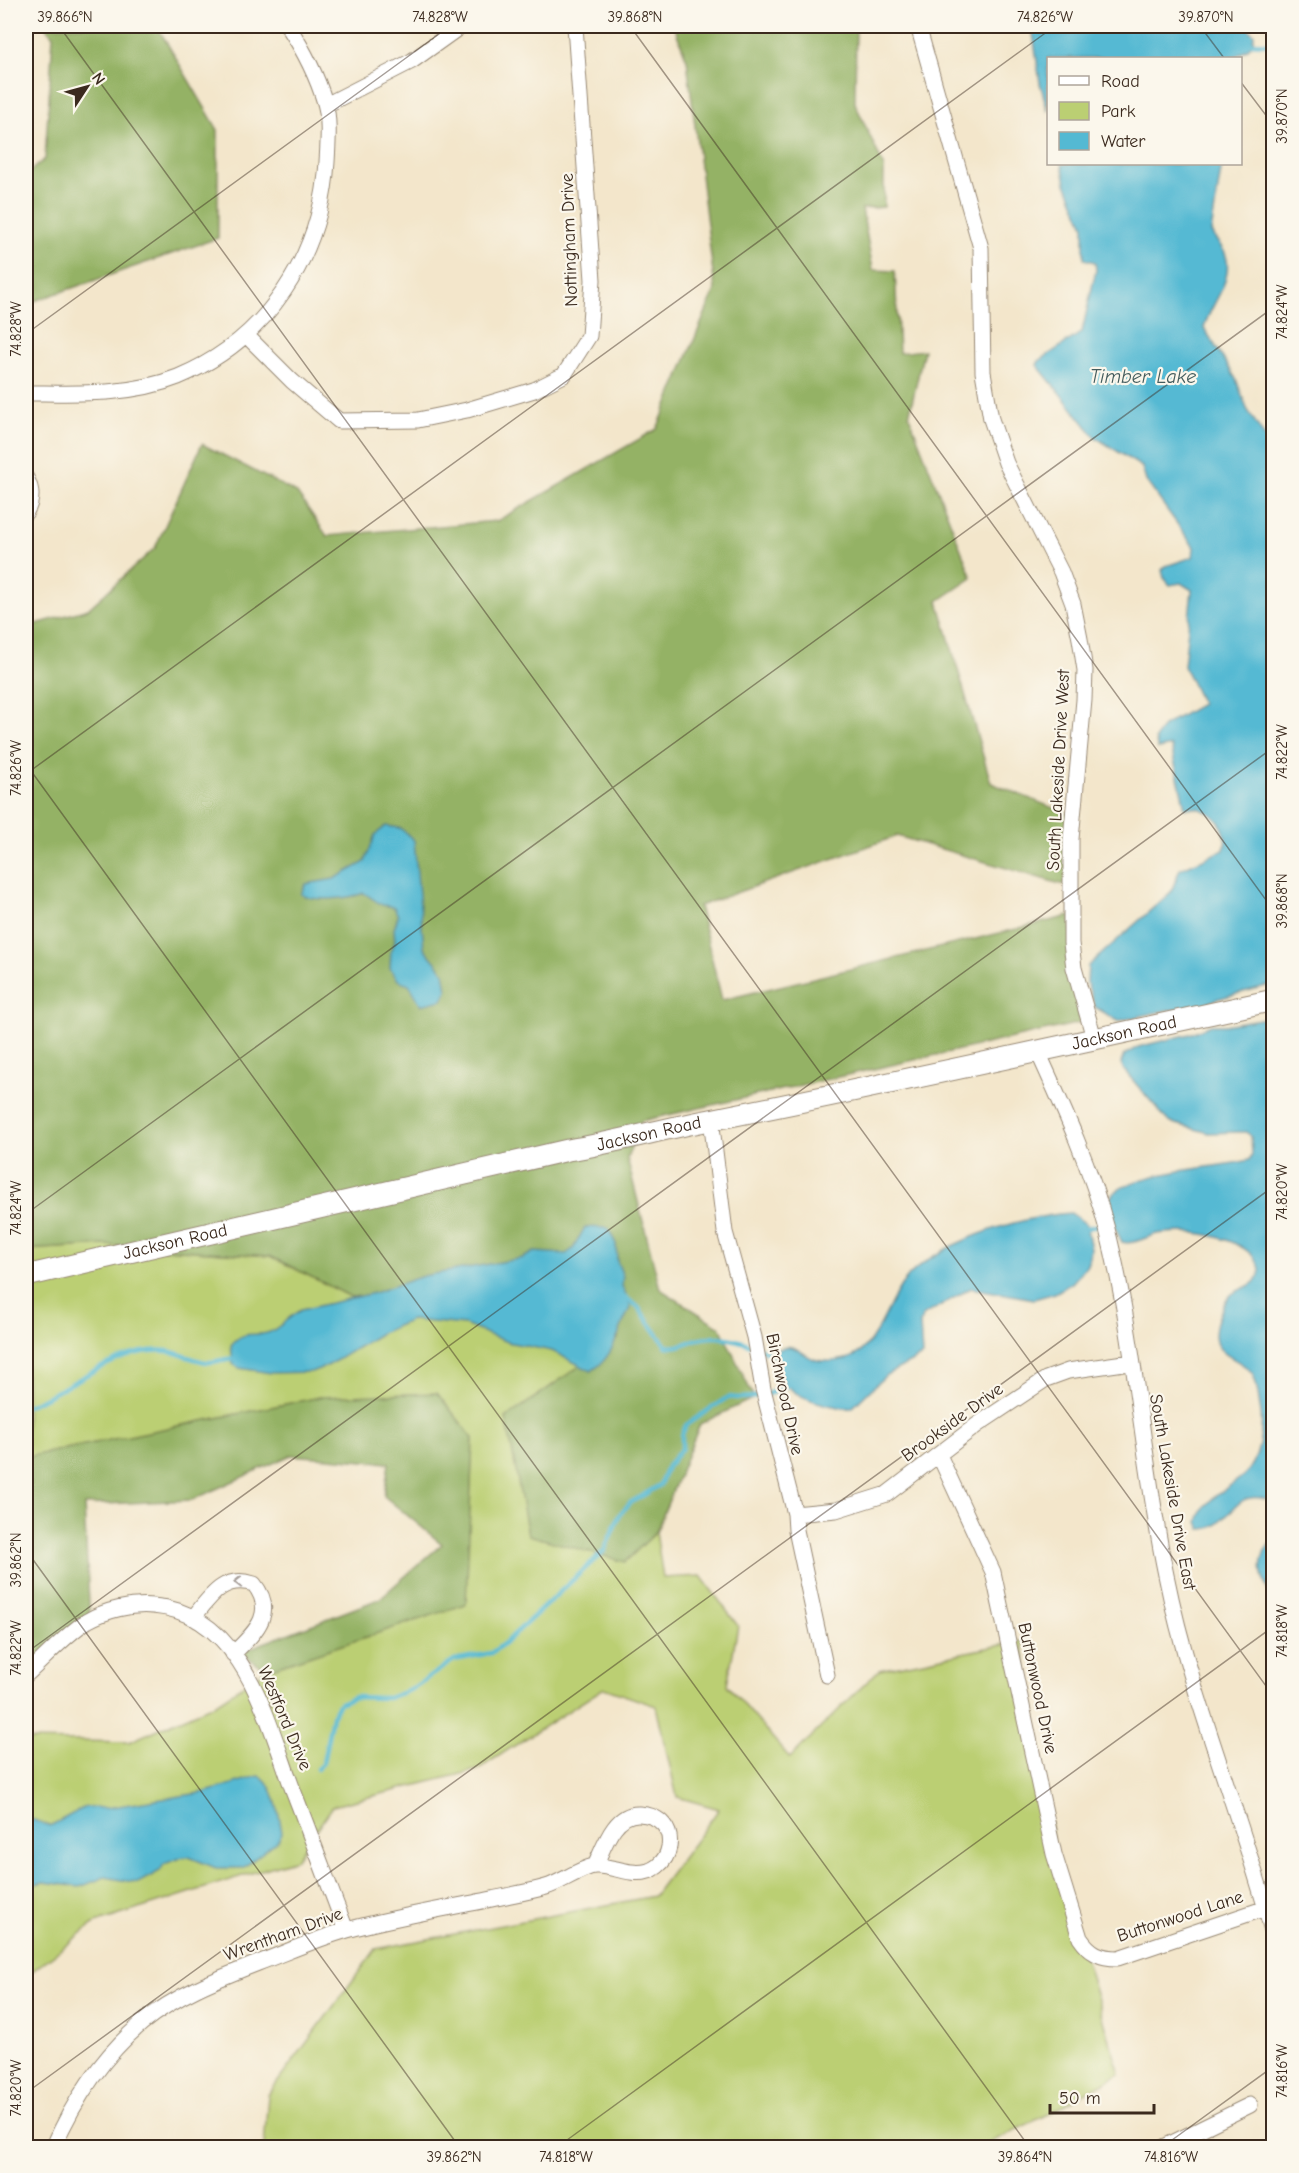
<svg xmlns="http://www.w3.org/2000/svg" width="1299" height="2173" viewBox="0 0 1299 2173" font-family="'Comic Neue',sans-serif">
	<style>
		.green { fill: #bbcf73; stroke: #7b7c48; stroke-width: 1.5 }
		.forest { fill: #94b265; stroke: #686e42; stroke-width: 1.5 }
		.water { fill: #54b9d3; stroke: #487278; stroke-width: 1.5 }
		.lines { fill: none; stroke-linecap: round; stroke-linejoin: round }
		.stream { stroke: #54b9d3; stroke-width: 4.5 }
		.street-casing { stroke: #978874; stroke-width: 17 }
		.secondary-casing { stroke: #978874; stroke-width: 23 }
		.street { stroke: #fff; stroke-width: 15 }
		.secondary { stroke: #fff; stroke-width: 21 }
		.oneway { stroke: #a79f9a }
		.ticks { fill: none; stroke: #3b2a1e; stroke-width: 1.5; stroke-opacity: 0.45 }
		.labels { text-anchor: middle; stroke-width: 4.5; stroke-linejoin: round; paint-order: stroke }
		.street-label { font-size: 18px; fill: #3b2a1e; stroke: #fbf7ec }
		.water-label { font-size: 20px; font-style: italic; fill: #445c5d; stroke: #fbf7ec }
		.neatline { fill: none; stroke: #3b2a1e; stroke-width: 2 }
		.ticks-label { font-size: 15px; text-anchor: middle; fill: #3b2a1e }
	</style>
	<rect width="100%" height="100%" fill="#fbf7ec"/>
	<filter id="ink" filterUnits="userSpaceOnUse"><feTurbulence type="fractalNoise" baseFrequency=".0167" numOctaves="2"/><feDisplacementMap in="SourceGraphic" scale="12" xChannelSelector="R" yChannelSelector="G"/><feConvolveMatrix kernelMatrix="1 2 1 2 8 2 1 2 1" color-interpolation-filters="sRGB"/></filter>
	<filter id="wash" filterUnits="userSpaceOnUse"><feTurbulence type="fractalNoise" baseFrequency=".008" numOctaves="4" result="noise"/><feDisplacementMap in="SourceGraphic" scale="24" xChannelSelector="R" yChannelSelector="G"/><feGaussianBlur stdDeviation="1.35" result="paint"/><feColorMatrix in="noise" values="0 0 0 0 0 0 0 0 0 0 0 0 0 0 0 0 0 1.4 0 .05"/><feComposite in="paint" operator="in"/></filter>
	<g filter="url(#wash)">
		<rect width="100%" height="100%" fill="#f3e6cb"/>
		<path class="green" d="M105,1245L270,1256L351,1297L621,1271L618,1339L506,1418L625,1562L656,1532L663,1578L701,1576L738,1626L727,1685L790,1758L879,1670L1022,1641L1055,1857L1120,2074L1048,2114L981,2147H264L268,2095L376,1949L654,1896L719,1809L677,1797L656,1706L604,1688L477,1770L333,1806L296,1859L95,1923L26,1976V1740L129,1742L213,1705L266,1670L465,1604L473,1438L320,1397L26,1457V1250Z"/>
		<path class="forest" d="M45,26H157L218,130V238L26,304V175L45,159L53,36Z
			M674,26H856L855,103L884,167V207L862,209L873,270L895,271L899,353L924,350L909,416L972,578L938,601L991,783L1071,815L1067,886L897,836L699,906L722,1000L1070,916L1080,1023L641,1121L627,1158L660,1289L720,1327L754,1398L700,1424L656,1532L625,1562L528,1535L506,1418L618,1339L621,1271L351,1297L270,1256L105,1245L26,1250V627L88,609L155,548L202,444L297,493L327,536L497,521L657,429L715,290L687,60Z
			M437,1393L473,1438L466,1604L266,1670L240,1652L379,1599L442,1544L384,1496L389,1463L291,1455L192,1500L84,1505L90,1622L26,1675V1457L320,1397Z"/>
		<path class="water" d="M1032,26H1245L1254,34C1254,49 1244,52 1231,58H1048V112L1040,83Z
			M1062,164H1222L1211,232C1215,240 1223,247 1226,256C1234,281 1209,306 1204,328L1236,379L1247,409L1266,439L1268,479L1273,499L1274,984L1217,999L1195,1009L1168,1010L1118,1021L1095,1007L1087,983L1088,966L1171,892L1180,869L1224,850C1232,827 1208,804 1185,808L1171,746L1158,749L1155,739L1163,726L1202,704L1184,666L1192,590L1181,583L1170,585L1164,578L1162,570L1166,566L1193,557L1194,547L1146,481L1142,467L1095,437L1037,365L1039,361L1082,332L1096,270L1095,262L1084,259V226L1066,183Z
			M386,826L400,828L414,840L424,948L444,972L447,990L442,1000L421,1005L409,984L398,980L390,968L391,950L395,942L394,929L398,916L394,907L382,905L364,893C351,898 313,903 301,894L306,884L334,879L365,862L375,835Z
			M1273,1017V1502C1231,1483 1233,1529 1201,1529L1198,1522C1204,1497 1228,1490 1245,1474C1259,1462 1263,1431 1261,1413C1259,1403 1258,1382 1252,1373C1239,1355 1207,1358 1217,1322C1220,1313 1225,1300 1232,1294C1244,1286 1260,1286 1260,1268C1249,1236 1187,1228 1157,1234C1146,1237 1133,1245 1122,1242L1113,1224L1109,1200C1122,1171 1221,1168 1249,1160L1252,1155L1251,1136L1246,1132H1237L1209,1133L1169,1122L1124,1070L1121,1063L1124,1055L1138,1047L1190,1034L1211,1025H1225Z
			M1071,1213L1086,1224L1091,1249L1090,1257L1086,1267L1072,1283L1055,1293L1034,1299L971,1288L922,1316L920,1324L922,1356L886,1375L852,1408C842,1409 834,1406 824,1404C796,1397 773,1384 777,1351C791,1339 801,1354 814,1359C823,1363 845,1361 854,1356C878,1342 887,1306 902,1284C932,1243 1022,1216 1071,1213Z
			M585,1227L608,1228L616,1244L617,1261L623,1276L622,1286L631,1307C618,1328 615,1358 591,1371L552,1351L507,1342L465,1325L411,1320L381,1333L329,1365L311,1372L271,1373L239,1368L233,1364L231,1345C245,1328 255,1338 270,1332C281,1327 289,1316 301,1310L374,1293L423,1276L523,1258L534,1252L566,1254L573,1249Z
			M1273,1540V1599C1260,1578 1255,1560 1273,1540Z
			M258,1776C274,1778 280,1819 282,1833L278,1840L243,1868H216L189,1857H183L164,1864L160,1871L138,1883L105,1877L80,1887L44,1882L26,1886V1817L50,1826L85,1807L106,1808L206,1792Z"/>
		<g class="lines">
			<path class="stream" d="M1248,43L1274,44
				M1083,1229L1104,1224
				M625,1297L638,1307L666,1346C681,1349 688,1340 703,1338C728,1333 759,1347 781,1359
				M26,1406C71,1390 116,1346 167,1351C180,1353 193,1360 207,1362C218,1363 227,1356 239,1359
				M317,1769L323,1763L332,1716L340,1703L354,1697L388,1698L410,1690L454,1660L491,1653L506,1642L604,1551L620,1514L630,1503L660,1485L667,1467L682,1448V1435L686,1425L728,1397C751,1400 771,1396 791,1383"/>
		</g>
	</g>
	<g filter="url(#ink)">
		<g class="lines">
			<defs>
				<path id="street" d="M918,26L981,248L983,372L991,419L1006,463L1061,572L1073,604L1080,639L1085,670L1084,700L1071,839V943L1074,968L1094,1038
					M326,105L412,61L461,26
					M246,335L292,381L339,421L418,420L467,410L534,390L564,375L589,336L593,280L575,26
					M26,393C76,393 130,396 178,377C267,340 321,257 327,162C328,144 330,120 325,103C317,76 303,49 288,26
					M26,478C33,490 33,500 26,512
					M1038,1052C1064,1109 1091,1168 1107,1229C1136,1342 1142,1461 1166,1575C1191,1699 1242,1816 1274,1938
					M711,1119L725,1232L754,1337L763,1389L795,1514L796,1530L827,1675
					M939,1455L993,1572L1054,1854L1080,1938C1090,1953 1100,1958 1118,1958L1266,1908
					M795,1514L836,1510L887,1494L977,1425L1046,1379L1068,1371L1131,1362
					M193,1618C210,1597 223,1574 254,1584C277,1613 255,1632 233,1654
					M26,1675C45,1658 65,1635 87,1621C106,1610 131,1604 153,1606C243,1613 267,1720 293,1790C311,1836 328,1883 346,1930
					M53,2148C73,2102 103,2056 142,2023C176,1995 217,1979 258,1963C287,1952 316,1939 347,1930C394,1917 444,1909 492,1899C510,1895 528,1892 546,1887C560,1883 582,1867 595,1866C606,1865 620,1871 631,1872C675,1879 686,1816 639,1814C614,1813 604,1847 595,1866
					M1162,2148L1250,2105"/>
				<g id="secondary">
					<path id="s1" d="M26,1276L568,1150C619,1142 665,1128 715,1119C902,1082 1087,1040 1274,1000"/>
				</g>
			</defs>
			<use href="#street" class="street-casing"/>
			<use href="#secondary" class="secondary-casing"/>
			<use href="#street" class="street"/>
			<use href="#secondary" class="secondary"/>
		</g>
		<defs><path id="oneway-chevron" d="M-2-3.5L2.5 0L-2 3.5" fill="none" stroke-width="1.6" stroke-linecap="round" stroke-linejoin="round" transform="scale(1.5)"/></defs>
		<use class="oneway" href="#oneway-chevron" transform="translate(238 1582) rotate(179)"/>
	</g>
	<path class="ticks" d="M59,26L1274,1697M630,26L1274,911M1200,26L1224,58M1240,81L1274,126M26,334L450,26M26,764L1030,2148M26,774L1055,26M26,1214L1274,307M26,1550L460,2148M26,1653L1274,747M26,2093L1274,1186M556,2148L1274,1626M1161,2148L1274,2066"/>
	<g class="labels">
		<g class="street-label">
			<text transform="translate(569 240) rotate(-92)" y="6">Nottingham Drive</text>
			<text transform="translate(1058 770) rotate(-87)" y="6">South Lakeside Drive West</text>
			<text dy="6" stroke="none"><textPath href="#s1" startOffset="1125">Jackson Road</textPath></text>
			<text dy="6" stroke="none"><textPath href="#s1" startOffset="639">Jackson Road</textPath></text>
			<text dy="6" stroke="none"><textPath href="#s1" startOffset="153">Jackson Road</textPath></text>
			<text transform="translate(785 1394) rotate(78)" y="6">Birchwood Drive</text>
			<text transform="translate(952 1422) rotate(-36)" y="6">Brookside Drive</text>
			<text transform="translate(1173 1492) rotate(80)" y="6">South Lakeside Drive East</text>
			<text transform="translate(1038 1688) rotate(78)" y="6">Buttonwood Drive</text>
			<text transform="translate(285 1718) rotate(67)" y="6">Westford Drive</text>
			<text transform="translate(1180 1916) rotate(-18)" y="6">Buttonwood Lane</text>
			<text transform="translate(283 1934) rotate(-20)" y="6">Wrentham Drive</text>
		</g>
		<g class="water-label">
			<text x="1143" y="383">Timber Lake</text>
		</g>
	</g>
	<rect width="1299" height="2173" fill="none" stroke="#fbf7ec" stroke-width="66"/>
	<rect x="1047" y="57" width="195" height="108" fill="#fbf7ec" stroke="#aea59a" stroke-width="1.5"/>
	<rect x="1059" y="76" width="30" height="9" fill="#ffffff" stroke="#aea59a" stroke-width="1.5"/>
	<text x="1101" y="87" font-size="18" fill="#3b2a1e">Road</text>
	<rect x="1059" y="102" width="30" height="18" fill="#bbcf73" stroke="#aea59a" stroke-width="1.5"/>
	<text x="1101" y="117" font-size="18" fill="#3b2a1e">Park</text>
	<rect x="1059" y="132" width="30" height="18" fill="#54b9d3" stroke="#aea59a" stroke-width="1.5"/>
	<text x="1101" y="147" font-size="18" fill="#3b2a1e">Water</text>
	<g transform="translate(87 87) rotate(54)" stroke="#fbf7ec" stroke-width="4.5" paint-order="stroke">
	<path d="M0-4.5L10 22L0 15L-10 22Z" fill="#3b2a1e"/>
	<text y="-9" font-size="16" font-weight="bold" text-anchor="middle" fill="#3b2a1e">N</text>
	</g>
	<path d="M1050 2104v9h104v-9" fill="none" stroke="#3b2a1e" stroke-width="3"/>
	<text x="1059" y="2104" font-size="18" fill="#3b2a1e" stroke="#fbf7ec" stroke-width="4.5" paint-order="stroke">50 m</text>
	<rect x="33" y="33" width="1233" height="2107" class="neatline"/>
	<g class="ticks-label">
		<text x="65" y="22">39.866°N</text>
		<text x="440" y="22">74.828°W</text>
		<text x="635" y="22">39.868°N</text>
		<text x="1045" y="22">74.826°W</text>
		<text x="1206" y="22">39.870°N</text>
		<text transform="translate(1282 116) rotate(-90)" y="5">39.870°N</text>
		<text transform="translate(1282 312) rotate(-90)" y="5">74.824°W</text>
		<text transform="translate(16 329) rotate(-90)" y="5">74.828°W</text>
		<text transform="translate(1282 752) rotate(-90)" y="5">74.822°W</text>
		<text transform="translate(16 768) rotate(-90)" y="5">74.826°W</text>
		<text transform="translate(1282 901) rotate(-90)" y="5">39.868°N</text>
		<text transform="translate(1282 1192) rotate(-90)" y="5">74.820°W</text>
		<text transform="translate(16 1208) rotate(-90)" y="5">74.824°W</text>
		<text transform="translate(16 1560) rotate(-90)" y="5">39.862°N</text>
		<text transform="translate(1282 1631) rotate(-90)" y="5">74.818°W</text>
		<text transform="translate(16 1648) rotate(-90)" y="5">74.822°W</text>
		<text transform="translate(1282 2071) rotate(-90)" y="5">74.816°W</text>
		<text transform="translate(16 2088) rotate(-90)" y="5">74.820°W</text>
		<text x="454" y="2162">39.862°N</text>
		<text x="566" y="2162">74.818°W</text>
		<text x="1025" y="2162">39.864°N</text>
		<text x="1171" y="2162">74.816°W</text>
	</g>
</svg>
